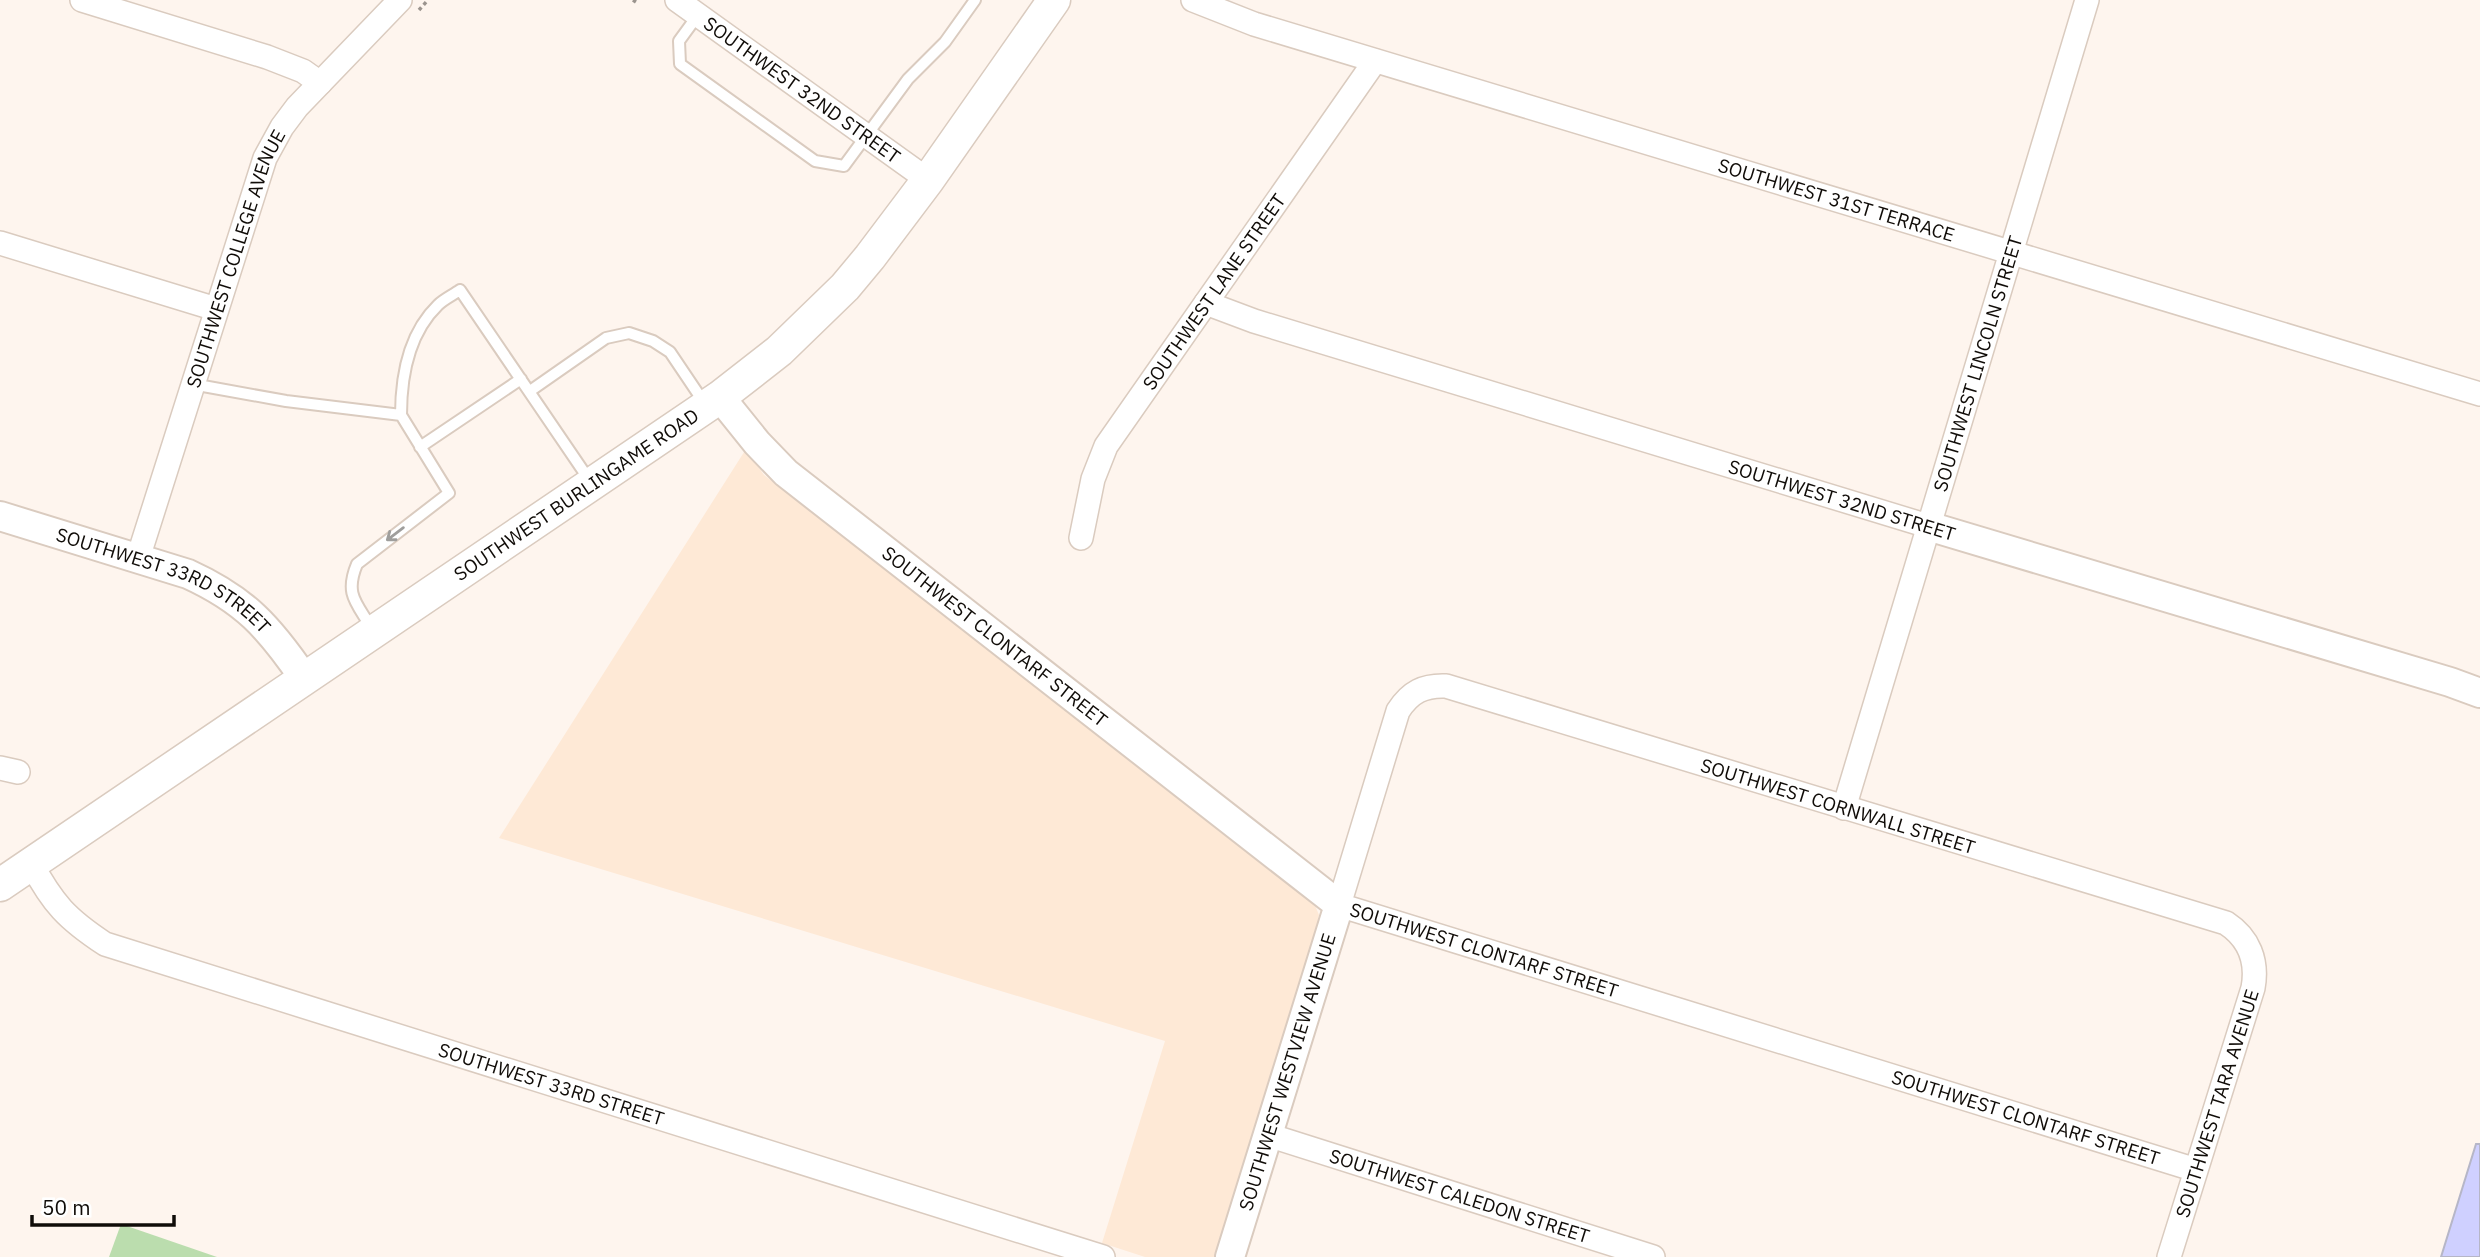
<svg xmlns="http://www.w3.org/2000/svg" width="2480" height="1257" viewBox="0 0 2480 1257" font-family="'IBM Plex Sans',sans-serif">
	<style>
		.built { fill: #fee9d6 }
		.green { fill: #bbddae }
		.building { fill: #cfd0ff; stroke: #b6b6c7; stroke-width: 2 }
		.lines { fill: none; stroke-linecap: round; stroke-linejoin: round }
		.service-casing { stroke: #dacbbf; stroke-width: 14 }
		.minor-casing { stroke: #dacbbf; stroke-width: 26 }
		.tertiary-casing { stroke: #dacbbf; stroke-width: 32 }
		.secondary-casing { stroke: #dacbbf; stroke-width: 35 }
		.path { stroke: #9b948e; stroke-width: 3.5; stroke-dasharray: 3.5 3.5; stroke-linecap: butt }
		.service { stroke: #fff; stroke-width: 10 }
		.minor { stroke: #fff; stroke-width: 23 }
		.tertiary { stroke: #fff; stroke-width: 28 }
		.secondary { stroke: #fff; stroke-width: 32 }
		.oneway { stroke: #9f9e9c }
		.labels { text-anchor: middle; stroke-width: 5; stroke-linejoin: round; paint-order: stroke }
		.street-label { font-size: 19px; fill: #100c08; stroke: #fff }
	</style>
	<rect width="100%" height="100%" fill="#fef5ee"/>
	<path class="built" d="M746,449L764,475L1314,903L1319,915L1314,936L1217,1252L1214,1257H1145L1102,1243L1165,1041L499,838Z"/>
	<path class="green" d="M121,1224L217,1257H109Z"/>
	<path class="building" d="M2476,1144H2480V1257H2441Z"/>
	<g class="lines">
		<defs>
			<path id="service" d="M698,15L679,41L680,64L815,161L844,166L908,79L945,42L975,0
				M192,384L286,401L401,415L449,493L357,564C344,595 357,603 372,629
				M530,391L606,338L629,333L653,341L670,352L705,404
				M401,415C401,376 408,334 438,305C444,299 453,295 460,290L590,481
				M420,447L521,379"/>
			<g id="minor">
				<path d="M82,0L267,57L303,71L320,83"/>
				<path id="s1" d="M677,0L928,180"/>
				<path id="s2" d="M1193,0L1254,24L2480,394"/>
				<path d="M0,243L216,309"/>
				<path d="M1206,303L1254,321L1928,526"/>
				<path id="s3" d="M1081,538L1093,479L1106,446L1375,61"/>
				<path id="s4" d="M138,558L265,158L282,127L297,107L400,0"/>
				<path d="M0,768L18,772"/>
				<path id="s5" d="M1844,808L2087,0"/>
				<path id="s6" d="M31,863C53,904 67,919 105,944L1103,1257"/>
				<path id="s7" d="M1268,1135L1653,1257"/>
				<path id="s8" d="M2169,1257L2253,988C2258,961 2249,938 2226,923L1446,686C1424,685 1410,692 1398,711L1339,905L2196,1170"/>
			</g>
			<g id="tertiary">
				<path id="s9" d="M720,397L757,443L786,473L1339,905L1230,1257"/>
				<path id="s10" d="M0,516L188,574C245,600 269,627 304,678"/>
				<path d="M1928,526L2450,682L2480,693"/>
			</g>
			<g id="secondary">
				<path id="s11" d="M0,885L720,397L779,351L845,287L870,257L928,180L1054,0"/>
			</g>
		</defs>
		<use href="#service" class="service-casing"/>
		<use href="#minor" class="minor-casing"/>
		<use href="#tertiary" class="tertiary-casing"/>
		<use href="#secondary" class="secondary-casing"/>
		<path class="path" d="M633,0L636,2
			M419,10L428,0"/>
		<use href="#service" class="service"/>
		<use href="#minor" class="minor"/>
		<use href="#tertiary" class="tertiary"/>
		<use href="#secondary" class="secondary"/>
	</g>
	<defs><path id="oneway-shaft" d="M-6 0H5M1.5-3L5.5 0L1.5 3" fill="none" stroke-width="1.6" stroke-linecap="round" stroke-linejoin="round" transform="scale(1.75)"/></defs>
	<use class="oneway" href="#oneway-shaft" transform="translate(395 534) rotate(143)"/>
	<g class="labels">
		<g class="street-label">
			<text dy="7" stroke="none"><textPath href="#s1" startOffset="154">SOUTHWEST 32ND STREET</textPath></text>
			<text dy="7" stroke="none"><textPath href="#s2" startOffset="674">SOUTHWEST 31ST TERRACE</textPath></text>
			<text dy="7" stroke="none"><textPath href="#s4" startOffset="315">SOUTHWEST COLLEGE AVENUE</textPath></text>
			<text dy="7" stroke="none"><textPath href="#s3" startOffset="284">SOUTHWEST LANE STREET</textPath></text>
			<text dy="7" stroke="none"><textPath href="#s5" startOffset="464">SOUTHWEST LINCOLN STREET</textPath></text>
			<text dy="7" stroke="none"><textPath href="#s11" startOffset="696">SOUTHWEST BURLINGAME ROAD</textPath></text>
			<text transform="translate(1842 500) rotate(17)" y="7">SOUTHWEST 32ND STREET</text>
			<text dy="7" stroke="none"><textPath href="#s10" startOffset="177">SOUTHWEST 33RD STREET</textPath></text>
			<text dy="7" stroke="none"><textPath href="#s9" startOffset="366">SOUTHWEST CLONTARF STREET</textPath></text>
			<text transform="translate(1838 806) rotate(17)" y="7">SOUTHWEST CORNWALL STREET</text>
			<text dy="7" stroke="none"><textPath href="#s8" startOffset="1584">SOUTHWEST CLONTARF STREET</textPath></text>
			<text transform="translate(1287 1072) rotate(-73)" y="7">SOUTHWEST WESTVIEW AVENUE</text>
			<text dy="7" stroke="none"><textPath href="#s6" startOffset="579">SOUTHWEST 33RD STREET</textPath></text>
			<text dy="7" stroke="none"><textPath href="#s8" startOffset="161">SOUTHWEST TARA AVENUE</textPath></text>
			<text dy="7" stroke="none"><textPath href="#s8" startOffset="2151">SOUTHWEST CLONTARF STREET</textPath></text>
			<text dy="7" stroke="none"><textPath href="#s7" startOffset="201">SOUTHWEST CALEDON STREET</textPath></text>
		</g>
	</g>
	<path d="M32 1215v10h142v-10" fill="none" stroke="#100c08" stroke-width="3.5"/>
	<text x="42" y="1215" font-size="21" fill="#100c08" stroke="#ffffff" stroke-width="5" paint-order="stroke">50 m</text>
</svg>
